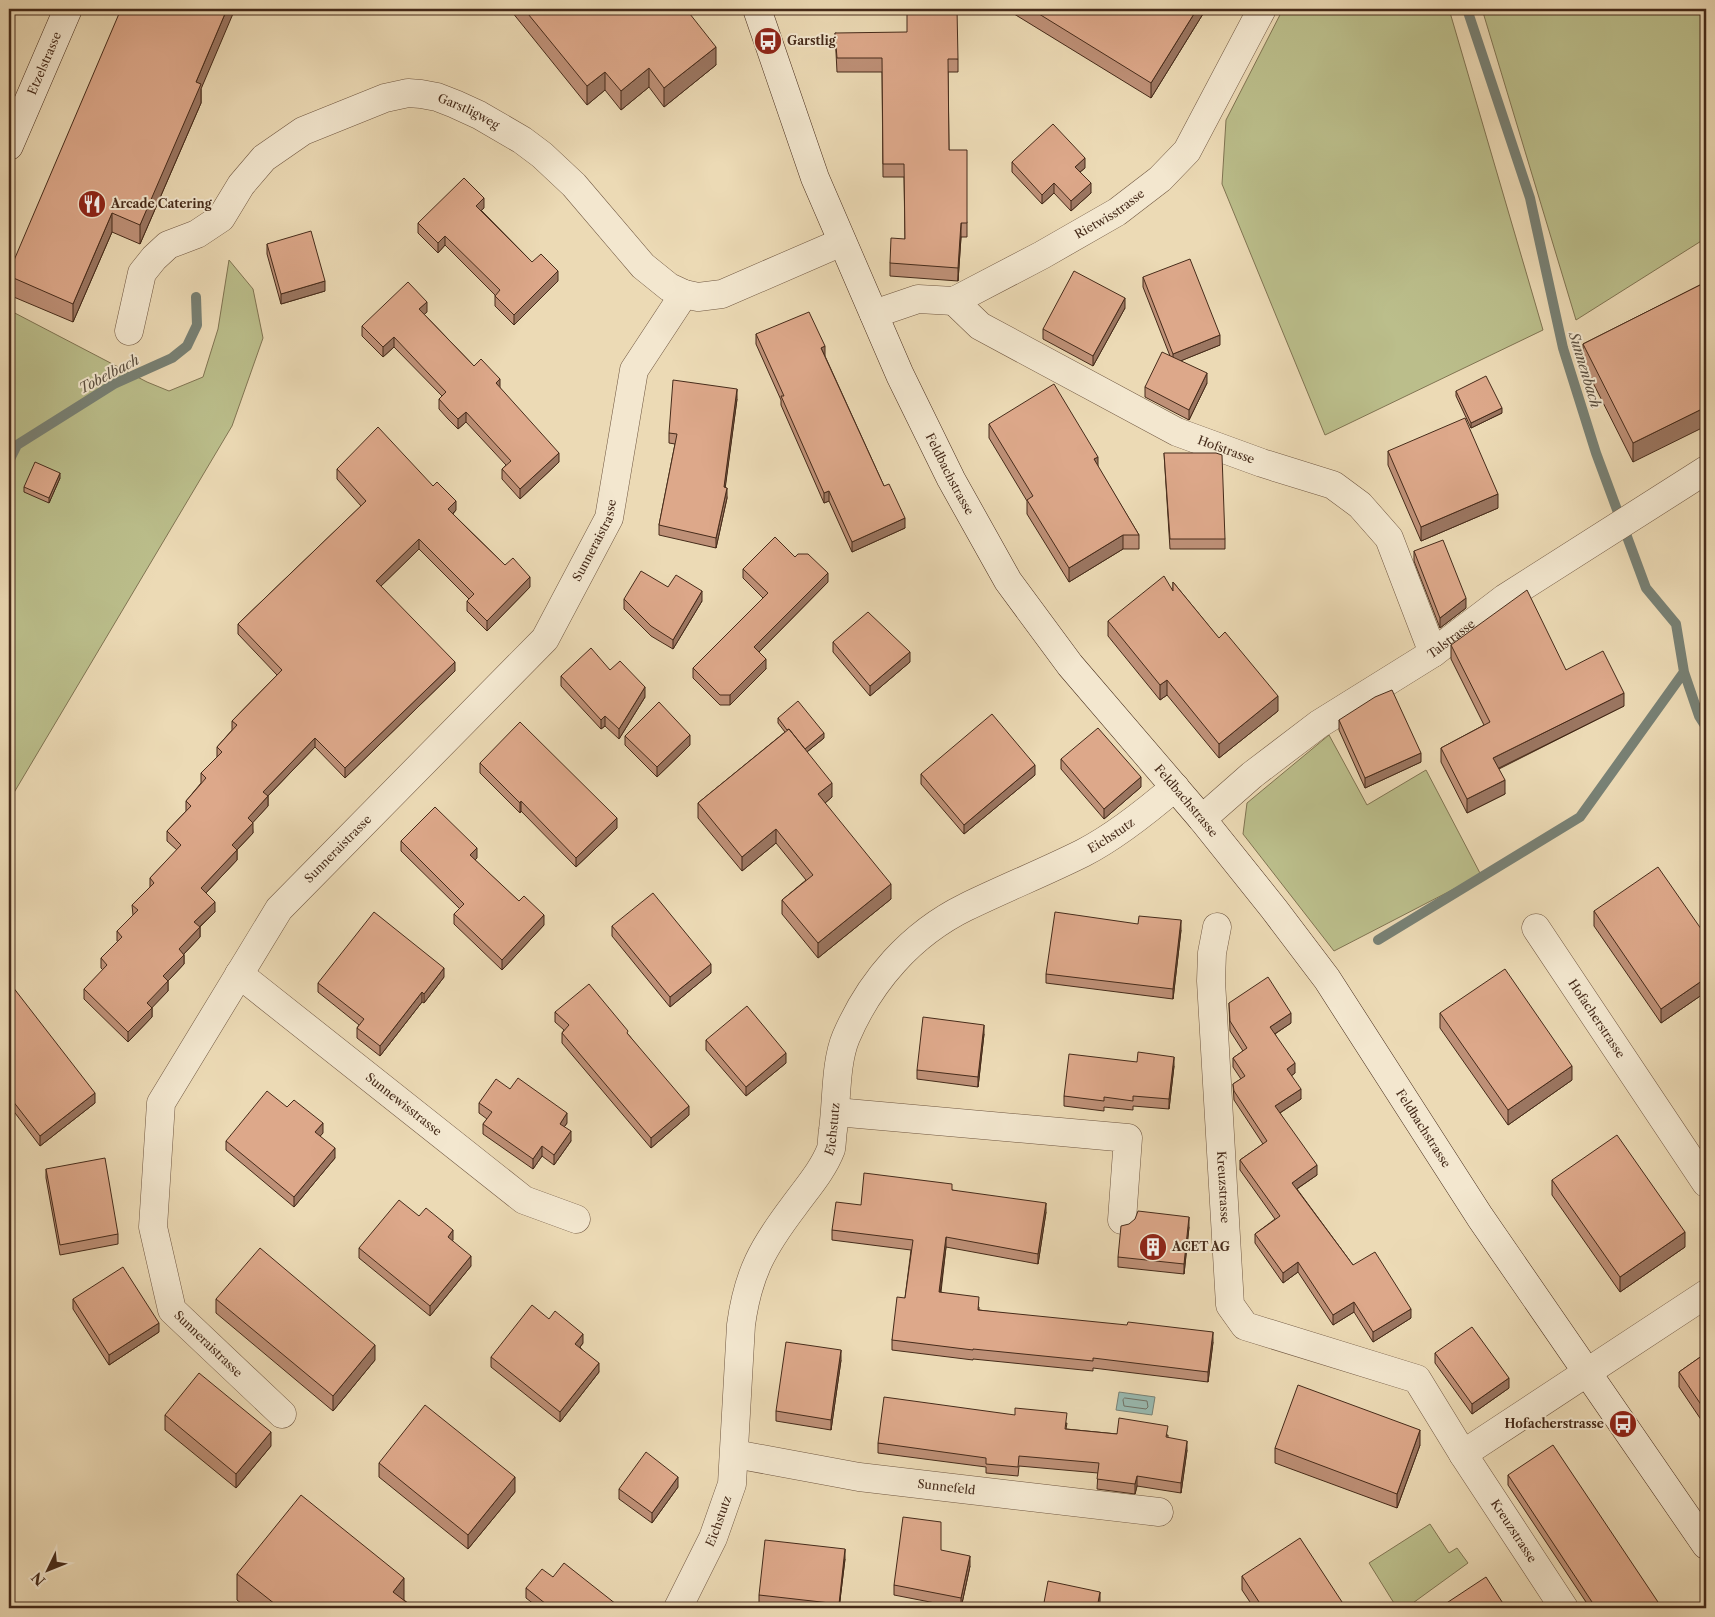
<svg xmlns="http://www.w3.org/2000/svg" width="1715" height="1617" viewBox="0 0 1715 1617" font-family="'Libre Caslon Text',serif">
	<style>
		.green { fill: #bbbe8b; stroke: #807452 }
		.water { fill: #99bab1; stroke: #788175 }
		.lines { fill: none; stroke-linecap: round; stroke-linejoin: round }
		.shore { stroke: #707266; stroke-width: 1 }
		.stream { stroke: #788175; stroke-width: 10 }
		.street-casing { stroke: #705741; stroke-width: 29 }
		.secondary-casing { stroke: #462b1a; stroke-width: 29 }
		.street { stroke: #f3e7cf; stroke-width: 28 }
		.secondary { stroke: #f3e7cf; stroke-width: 28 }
		.wall { fill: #be9077; stroke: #462b1a }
		.shaded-wall { fill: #9b7661; stroke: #462b1a }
		.building { fill: #dda88a; stroke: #462b1a }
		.labels { text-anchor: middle; stroke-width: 4; stroke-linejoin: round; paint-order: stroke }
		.poi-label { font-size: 12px; font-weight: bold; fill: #462b1a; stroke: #f3e7cf; text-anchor: start }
		.street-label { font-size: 12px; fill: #462b1a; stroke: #f3e7cf }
		.water-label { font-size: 14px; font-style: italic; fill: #5b4f40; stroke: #f3e7cf }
	</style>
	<rect width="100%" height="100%" fill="#ecdab5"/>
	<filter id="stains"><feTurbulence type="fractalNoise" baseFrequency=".004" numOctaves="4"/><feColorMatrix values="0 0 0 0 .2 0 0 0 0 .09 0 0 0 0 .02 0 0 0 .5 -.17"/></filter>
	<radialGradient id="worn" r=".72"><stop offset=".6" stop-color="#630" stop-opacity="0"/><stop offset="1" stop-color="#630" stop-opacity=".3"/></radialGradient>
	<path class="green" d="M1283,9H1449L1543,330L1325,435L1222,184L1226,120Z
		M1482,9H1706V238L1576,320Z
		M229,260L253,289L263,338L232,426L9,801V310L147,382L169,391L203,377L218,329Z
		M1329,735L1367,805L1426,770L1481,875L1334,951L1243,834L1247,803Z
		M1430,1524L1449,1553L1457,1548L1468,1563L1406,1608H1397L1369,1563Z"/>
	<path class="water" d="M1119,1392L1155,1397L1152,1415L1116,1410Z"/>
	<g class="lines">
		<path class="shore" d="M1125,1398L1147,1401L1148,1407L1146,1409L1124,1406L1123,1400Z"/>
		<path class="stream" d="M1467,9L1530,198L1563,348L1596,453L1646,588L1676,624L1684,672L1699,716L1706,727
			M9,461L17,445L114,384L172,358L187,346L197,325L196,297
			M1378,940L1580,817L1684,672"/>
		<defs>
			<g id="street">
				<path id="s1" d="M954,301L980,326L1177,432L1262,463L1333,485L1360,505L1389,538L1433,653"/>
				<path id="s2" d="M874,314L918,299L954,301L1042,255L1117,212L1160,179L1187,151L1262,9"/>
				<path id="s3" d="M129,331L142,273L154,258L168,245L197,234L221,218L241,185L264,158L303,131L385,98L408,93L421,94L437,97L455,104L479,115L522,140L542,155L574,185L643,266L669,287L684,294L698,297L722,294L842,242"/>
				<path id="s4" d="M1202,819L1252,775L1319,724L1433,653L1505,598L1706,470"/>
				<path id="s5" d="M1217,927L1212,953L1211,981L1230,1305L1245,1326L1417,1379L1463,1454L1564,1608"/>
				<path id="s6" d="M1536,928L1706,1183"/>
				<path id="s7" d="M239,974L524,1200L576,1219"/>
				<path d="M836,1112L1128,1138L1122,1220"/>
				<path id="s8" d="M282,1414L172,1310L153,1227L161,1103L279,909L545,639L609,518L634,370L684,294"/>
				<path id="s9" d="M735,1454L859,1477L1159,1512"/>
				<path d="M1463,1454L1706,1294"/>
				<path id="s10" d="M678,1608L713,1538L732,1484L741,1325C748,1273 763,1247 794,1206C807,1188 823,1170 831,1149C832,1144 832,1136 833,1130C837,1102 835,1063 846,1037C870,981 911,934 966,907C1005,888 1045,872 1083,853C1116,836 1147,811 1175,787"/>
			</g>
			<g id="secondary">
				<path id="s11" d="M757,9L815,178L900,375L951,479L1008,581L1070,665L1202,819L1274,909L1327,979L1480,1217L1706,1545"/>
				<path id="s12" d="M9,146L68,9"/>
			</g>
		</defs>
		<use href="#street" class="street-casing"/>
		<use href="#secondary" class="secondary-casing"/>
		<use href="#street" class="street"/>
		<use href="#secondary" class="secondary"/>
	</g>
	<path class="wall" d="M512,9H686L716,65L664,107L649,87L621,110L605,90L587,105L512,12Z
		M1006,9H1206L1151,98Z
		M835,33L958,59V72H948L949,150L967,223V237H961L958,281L890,276V263L905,239L904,177H883L882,72H837Z
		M201,89V103L140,244L112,232L73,322L9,295V272Z
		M1012,162L1085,168L1080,172L1091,193L1071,211L1054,193L1042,204L1012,172Z
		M484,208L481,210L532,262L558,281L514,325L495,306V295L445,245L438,253L418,233V223Z
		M267,244L325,291L281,304L267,254Z
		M1143,277L1220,345L1180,361L1207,383L1189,420L1145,397V387L1170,356L1143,287Z
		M1706,282L1633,462L1583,363V344Z
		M1125,308L1093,366L1043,339V329Z
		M427,312L424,314L474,366L500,388L559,462L520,499L502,479V469L506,465L466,422L458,429L448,419L439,409V399L442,396L394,347L383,357L362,336V326Z
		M756,334L825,356L884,486L905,528L852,552L829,501L824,503L781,405V400L756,344Z
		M1456,391L1502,413L1471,428L1456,396Z
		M737,399L725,487L727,498L716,548L659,535V525L675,444L669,443V433Z
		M989,424L1098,467L1139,535V549H1123L1069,582L1027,514V501L989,438Z
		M1388,451L1498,508L1421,541L1388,465Z
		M1164,453L1225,539V549H1170Z
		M337,469L456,510L453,514L505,565L530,587L487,631L467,611V601L469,599L419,549L381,586L455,671L345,778L315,747L268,796V806L252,823L253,833L237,850V860L206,893L215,912L200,927V937L184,954V964L168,981V991L152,1007V1017L128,1042L84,999V989L103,970L101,968V958L118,942L117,941V931L133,915L132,905L150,887V878L177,850L167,841V831L186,811V801L201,783V773L217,757V747L232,730V721L277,675L238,634V624L361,506L337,479Z
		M60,478L49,503L24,492V487Z
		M1414,551L1466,608L1440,628L1414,561Z
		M795,557L828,582L759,652L766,669L730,705H720L693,678V668L763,598L743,578V569Z
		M1173,582L1278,711L1219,758L1167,695L1160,700L1108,636V621L1173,590Z
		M668,587L702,601L673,649L651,636L624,609V599Z
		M833,642L910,662L870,696L833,652Z
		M1451,645L1566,670L1624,706L1499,769L1505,794L1467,813L1441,762V748L1484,725L1451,659Z
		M610,670L645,697L619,739L605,726L601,729L561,686V676Z
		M778,718L824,738L807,752L832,797L825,803L891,899L818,958L782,914V900L806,880L776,843L742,871L698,818V803L785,732L778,723Z
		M1339,720L1421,762L1365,788L1339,730Z
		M625,736L690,745L657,777L625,745Z
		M1061,759L1141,787L1104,819L1061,769Z
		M480,763L617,828L576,867L521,811L520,813L480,773Z
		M921,774L1035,775L964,834L921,784Z
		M401,841L477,858L475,860L544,925L502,970L454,924V914L460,909L401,851Z
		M1594,911L1706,936V992L1661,1023L1594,926Z
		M612,926L711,973L670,1007L612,936Z
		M1181,930L1173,999L1046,983V974Z
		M444,977L424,1003L422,1002L380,1056L357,1038V1028L359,1025L318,992V983Z
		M9,982L95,1103L40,1146L9,1105Z
		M1229,1003L1291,1023L1275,1034L1295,1073L1291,1076L1301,1099L1280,1113L1317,1175L1297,1189L1353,1265L1411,1318L1373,1342L1354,1312L1333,1325L1298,1272L1283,1283L1255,1243V1234L1275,1219L1240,1170V1160L1263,1144L1234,1100L1233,1084L1241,1079L1233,1067V1058L1243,1051L1230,1031Z
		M555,1012L628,1034L689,1115L651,1148L562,1043V1033L564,1030L555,1022Z
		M1440,1013L1572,1080L1508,1125L1440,1028Z
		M984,1034L978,1087L917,1079V1070Z
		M706,1040L786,1063L746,1096L706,1050Z
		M1174,1066L1169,1109L1133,1106V1110L1104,1107V1111L1064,1106V1096Z
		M1706,1079V1096L1705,1094V1080Z
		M510,1089L567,1123L564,1127L571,1141L554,1165L542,1156L533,1169L483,1134V1124L487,1119L479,1113V1103Z
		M287,1107L323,1133L320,1136L335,1158L294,1207L226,1150V1141Z
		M46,1169L118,1234V1244L60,1255L46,1178Z
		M1552,1180L1685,1247L1620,1292L1552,1195Z
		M952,1190L1046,1212L1038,1264L946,1247L941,1292L979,1307V1310L1213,1342L1208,1382L1093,1368V1371L973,1359V1360L892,1350V1340L905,1298L911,1250L832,1240V1230L861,1205Z
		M419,1216L453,1240L452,1241L471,1266L430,1316L359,1258V1248Z
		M1189,1227L1184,1274L1118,1267V1257Z
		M73,1299L159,1332L109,1365L73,1309Z
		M216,1299L375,1360L333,1411L216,1313Z
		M549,1319L583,1343L580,1347L599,1372L560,1422L491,1367V1357Z
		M1435,1353L1509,1388L1472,1414L1435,1363Z
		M1706,1353V1427L1679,1387V1372Z
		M841,1360L831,1430L776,1421V1411Z
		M165,1415L271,1446L236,1488L165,1430Z
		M1067,1423L1066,1429L1117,1434L1168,1435V1438L1187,1450L1181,1493L1137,1486L1135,1494L1097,1489L1098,1473L1019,1466L1018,1476L986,1473V1467L878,1453V1443Z
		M1420,1445L1397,1508L1275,1463V1448Z
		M379,1463L515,1492L468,1549L379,1477Z
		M1508,1475L1662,1608H1590L1508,1485Z
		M678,1487L652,1523L619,1499V1489Z
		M845,1559L839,1608H789L759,1605V1595Z
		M970,1566L961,1608L894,1595V1585Z
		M237,1574L404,1600L414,1608H247L237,1600Z
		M1242,1576L1346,1608H1254L1242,1590Z
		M553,1577L621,1608H539L526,1598V1588Z"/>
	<path class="shaded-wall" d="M227,9H235L201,89V103L140,244V225L196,82Z
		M1197,9H1206L1151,98V83Z
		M716,47V65L664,107V88Z
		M649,68V87L621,110V91Z
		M605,72V90L587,105V86Z
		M1085,158V168L1075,176V167Z
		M1054,183V193L1042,204V195Z
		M1091,183V193L1071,211V201Z
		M484,198V208L476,215V206Z
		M112,213V232L73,322V304Z
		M961,223V237L958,281V268Z
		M445,236V245L438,253V243Z
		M558,271V281L514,325V315Z
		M325,281V291L281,304V294Z
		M1125,298V308L1093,366V356Z
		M427,302V312L419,319V309Z
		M1220,335V345L1173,364V354Z
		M394,337V347L383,357V347Z
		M825,346V356L821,348Z
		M1207,373V383L1189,420V410Z
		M500,379V389L496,383Z
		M737,389V399L724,497V487Z
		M1706,407V426L1633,462V443Z
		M1502,408V413L1471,428V423Z
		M466,412V422L458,429V419Z
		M559,453V462L520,499V489Z
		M1098,457V471L1094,459Z
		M60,473V478L49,503V498Z
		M727,488V498L716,548V538Z
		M829,491V501L824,503V493Z
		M1498,494V508L1421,541V527Z
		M456,501V510L448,518V509Z
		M905,518V528L852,552V542Z
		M1123,535V549L1069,582V568Z
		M419,539V549L376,591V581Z
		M828,573V582L754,657V647Z
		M530,577V587L487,631V621Z
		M702,591V601L673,649V640Z
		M1466,598V608L1440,628V618Z
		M910,652V662L870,696V686Z
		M766,659V669L730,705V695Z
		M455,662V671L345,778V768Z
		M1167,680V695L1160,700V685Z
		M645,687V697L619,739V729Z
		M1624,693V706L1493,771V758Z
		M1278,696V711L1219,758V744Z
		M605,716V726L601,729V720Z
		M824,733V738L803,755V750Z
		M690,735V745L657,777V767Z
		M315,738V747L263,801V792Z
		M1421,753V762L1365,788V778Z
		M1035,765V775L964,834V825Z
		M1141,777V787L1104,819V809Z
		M1505,780V794L1467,813V799Z
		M832,783V797L818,809V794Z
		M268,796V806L248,828V818Z
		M521,801V811L520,813V803Z
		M617,818V828L576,867V858Z
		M253,823V833L232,855V845Z
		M776,829V843L742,871V857Z
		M477,848V858L470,865V855Z
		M237,850V860L201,898V888Z
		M891,884V899L818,958V943Z
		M215,902V912L194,932V922Z
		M544,915V925L502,970V960Z
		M1181,920V930L1173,999V989Z
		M200,927V937L179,959V949Z
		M184,955V964L168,981V991L147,1013V1003L163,976Z
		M711,964V973L670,1007V997Z
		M444,968V977L424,1003V994Z
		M1706,978V992L1661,1023V1009Z
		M422,992V1002L380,1056V1046Z
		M152,1008V1017L128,1042V1032Z
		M1291,1013V1023L1270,1037V1027Z
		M984,1025V1034L978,1087V1077Z
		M786,1053V1063L746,1096V1087Z
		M1174,1057V1066L1169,1109V1099Z
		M1295,1063V1073L1287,1079V1069Z
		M1572,1066V1080L1508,1125V1110Z
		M1301,1089V1099L1275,1116V1106Z
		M95,1093V1103L40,1146V1136Z
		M689,1106V1115L651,1148V1138Z
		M567,1113V1123L560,1133V1124Z
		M323,1123V1133L315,1142V1132Z
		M571,1131V1141L554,1165V1155Z
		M542,1146V1156L533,1169V1159Z
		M335,1148V1158L294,1207V1197Z
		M1317,1165V1175L1292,1192V1183Z
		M1046,1203V1212L1038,1264V1254Z
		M1189,1217V1227L1184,1274V1264Z
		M453,1230V1240L448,1247V1237Z
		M1685,1232V1247L1620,1292V1277Z
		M946,1237V1247L939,1302V1292Z
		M471,1256V1266L430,1316V1306Z
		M1298,1262V1272L1283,1283V1273Z
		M1354,1302V1312L1333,1325V1315Z
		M1411,1309V1318L1373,1342V1332Z
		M159,1323V1332L109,1365V1355Z
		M1213,1332V1342L1208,1382V1372Z
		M583,1334V1343L575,1353V1344Z
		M375,1345V1360L333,1411V1396Z
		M841,1350V1360L831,1430V1420Z
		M599,1363V1372L560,1422V1412Z
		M1509,1378V1388L1472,1414V1404Z
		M1420,1430V1445L1397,1508V1494Z
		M271,1432V1446L236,1488V1474Z
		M1187,1441V1450L1181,1493V1483Z
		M1137,1476V1486L1135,1494V1484Z
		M515,1477V1492L468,1549V1535Z
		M678,1477V1487L652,1523V1513Z
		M845,1549V1559L839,1608Z
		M970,1556V1566L961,1608V1598Z
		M404,1578V1605L393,1592Z
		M1100,1592V1601L1099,1608H1097Z"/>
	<path class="building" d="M121,9H227L196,82L201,84L140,225L112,213L73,304L9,276V272Z
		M524,9H686L716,47L664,88L649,68L621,91L605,72L587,86Z
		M907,9H957L958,59H948L949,150H967V223H961L958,268L890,263L891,238L905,239L904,164H883L882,58H837L835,33L907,32Z
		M1031,9H1197L1151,83Z
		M1053,124L1085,158L1075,167L1091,183L1071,201L1054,183L1042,195L1012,162Z
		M464,178L484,198L476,206L532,262L541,254L558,271L514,315L495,296L500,290L445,236L438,243L418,223Z
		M311,231L325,281L281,294L267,244Z
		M1190,259L1220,335L1173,354L1143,277Z
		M1074,271L1125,298L1093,356L1043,329Z
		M408,282L427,302L419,309L474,366L481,359L500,379L496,383L559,453L520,489L502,469L511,461L466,412L458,419L448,409L439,399L446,392L394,337L383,347L362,326Z
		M1706,282V407L1633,443L1583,344Z
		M809,312L825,346L821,348L884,486L889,484L905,518L852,542L829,491L824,493L781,396H784L756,334Z
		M1162,352L1207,373L1189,410L1145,387Z
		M1486,376L1502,408L1471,423L1456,391Z
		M673,380L737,389L724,487L727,488L716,538L659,525L677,434L669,433Z
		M1054,384L1098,457L1094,459L1139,535H1123L1069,568L1027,500L1033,496L989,424Z
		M1465,418L1498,494L1421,527L1388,451Z
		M378,427L433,486L437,482L456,501L448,509L472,533L505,565L513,558L530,577L487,621L467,601L474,594L419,539L376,581L455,662L345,768L315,738L263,792L268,796L248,818L253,823L232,845L237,850L201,888L215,902L194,922L200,927L179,949L184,955L163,976L168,981L147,1003L152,1008L128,1032L84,989L107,965L101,958L122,937L117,931L138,910L132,905L154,883L150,878L181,845L167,831L191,806L186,801L206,778L201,773L222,752L217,747L237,725L232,721L282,670L238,624L366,501L337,469Z
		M1164,453H1216L1222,455L1225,539H1170Z
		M35,462L60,473L49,498L24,487Z
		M775,537L795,557L798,554H808L828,573L754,647L766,659L730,695H720L693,668L768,593L743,569Z
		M1443,540L1466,598L1440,618L1414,551Z
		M641,571L668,587L676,575L702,591L673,640L651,626L624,599Z
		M1164,576L1173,591V582L1219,638L1225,632L1278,696L1219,744L1167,680L1160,685L1108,621Z
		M1527,590L1566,670L1603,651L1624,693L1493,758L1505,780L1467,799L1441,748L1490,722L1451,645Z
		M868,612L910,652L870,686L833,642Z
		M591,648L610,670L620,661L645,687L619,729L605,716L601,720L561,676Z
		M1392,690L1421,753L1365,778L1339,720L1375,697Z
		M798,701L824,733L805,749L789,729L787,730L778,718Z
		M659,702L690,735L657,767L625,736Z
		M992,714L1035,765L964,825L921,774Z
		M520,722L617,818L576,858L521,801L520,803L480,763Z
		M1098,728L1141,777L1104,809L1061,759Z
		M789,729L832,783L818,794L891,884L818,943L782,900L813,875L776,829L742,857L698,803Z
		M435,807L477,848L470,855L519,901L524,896L544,915L502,960L454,914L464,904L401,841Z
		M1658,867L1706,936V978L1661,1009L1594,911Z
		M653,893L711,964L670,997L612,926Z
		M374,912L444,968L424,994L422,992L380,1046L357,1028L364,1019L318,983Z
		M1055,912L1138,924L1139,916L1181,920L1173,989L1046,974Z
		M1505,969L1572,1066L1508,1110L1440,1013Z
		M1268,977L1291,1013L1270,1027L1295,1063L1287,1069L1301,1089L1275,1106L1317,1165L1292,1183L1353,1265L1375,1252L1411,1309L1373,1332L1354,1302L1333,1315L1298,1262L1283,1273L1255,1234L1280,1216L1240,1160L1267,1141L1234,1091L1233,1084L1245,1076L1233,1058L1247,1048L1230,1021L1229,1003Z
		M9,982L95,1093L40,1136L9,1096Z
		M589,984L628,1031L627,1033L689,1106L651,1138L562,1033L569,1025L555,1012Z
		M747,1006L786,1053L746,1087L706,1040Z
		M923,1017L984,1025L978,1077L917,1070Z
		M1138,1052L1174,1057L1169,1099L1133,1096V1101L1104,1097V1101L1064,1096L1069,1054L1137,1062Z
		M518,1078L567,1113L560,1124L571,1131L554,1155L542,1146L533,1159L483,1124L492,1112L479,1103L496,1079L510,1089Z
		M267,1091L287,1107L294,1100L323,1123L315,1132L335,1148L294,1197L226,1141Z
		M1617,1135L1685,1232L1620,1277L1552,1180Z
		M105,1158L118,1234L60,1245L46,1169Z
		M864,1173L952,1184V1190L1046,1203L1038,1254L946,1237L939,1292L979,1297L978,1310L1127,1325L1128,1322L1213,1332L1208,1372L1093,1358V1361L973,1349V1350L892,1340L897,1297L905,1298L913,1240L832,1230L836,1202L861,1205Z
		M399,1200L419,1216L426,1208L453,1230L448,1237L471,1256L430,1306L359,1248Z
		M1138,1211L1189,1217L1184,1264L1118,1257L1121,1226L1129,1224L1135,1219Z
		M260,1248L375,1345L333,1396L216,1299Z
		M123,1267L159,1323L109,1355L73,1299Z
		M532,1305L549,1319L555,1311L583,1334L575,1344L599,1363L560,1412L491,1357Z
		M1472,1327L1509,1378L1472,1404L1435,1353Z
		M786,1342L841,1350L831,1420L776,1411Z
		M1706,1353V1412L1679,1372Z
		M199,1373L271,1432L236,1474L165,1415Z
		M1298,1385L1420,1430L1397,1494L1275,1448Z
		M884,1397L1015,1415V1408L1067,1413L1065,1429L1117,1434L1119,1418L1168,1426L1166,1437L1187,1441L1181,1483L1137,1476L1135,1484L1097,1479L1099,1463L1019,1456L1018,1467L986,1464V1458L878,1443Z
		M425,1405L515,1477L468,1535L379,1463Z
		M1553,1445L1662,1608H1596L1508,1475Z
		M646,1452L678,1477L652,1513L619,1489Z
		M301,1495L404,1578L393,1592L414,1608H280L237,1574Z
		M903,1517L941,1522V1550L970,1556L961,1598L894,1585Z
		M1300,1538L1346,1608H1263L1242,1576Z
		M765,1540L845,1549L839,1604L759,1595Z
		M564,1563L621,1608H551L526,1588L542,1569L553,1577Z
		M1486,1577L1506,1608H1439Z
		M1048,1581L1100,1592L1097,1608H1043Z"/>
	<defs>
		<symbol id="bus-disc" viewBox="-11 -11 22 22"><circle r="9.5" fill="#8f2418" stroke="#f3e7cf"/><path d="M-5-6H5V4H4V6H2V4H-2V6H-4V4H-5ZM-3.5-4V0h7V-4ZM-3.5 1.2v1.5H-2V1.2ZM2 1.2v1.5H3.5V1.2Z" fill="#fff"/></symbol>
		<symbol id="restaurant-disc" viewBox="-11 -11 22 22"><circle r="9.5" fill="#8f2418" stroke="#f3e7cf"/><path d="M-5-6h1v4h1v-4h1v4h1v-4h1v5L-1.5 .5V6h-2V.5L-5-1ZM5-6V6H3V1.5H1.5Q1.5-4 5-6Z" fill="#fff"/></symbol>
		<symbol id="building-disc" viewBox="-11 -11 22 22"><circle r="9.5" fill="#8f2418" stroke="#f3e7cf"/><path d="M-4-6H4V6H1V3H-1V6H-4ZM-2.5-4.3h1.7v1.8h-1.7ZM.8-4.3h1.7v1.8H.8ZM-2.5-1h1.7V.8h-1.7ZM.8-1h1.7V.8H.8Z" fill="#fff"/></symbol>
	</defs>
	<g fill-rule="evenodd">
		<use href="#bus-disc" x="752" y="25" width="32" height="32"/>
		<use href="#restaurant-disc" x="76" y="188" width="32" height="32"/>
		<use href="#building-disc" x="1137" y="1231" width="32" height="32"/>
		<use href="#bus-disc" x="1607" y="1408" width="32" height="32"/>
	</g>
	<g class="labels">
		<g class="poi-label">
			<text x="787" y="45">Garstlig</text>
			<text x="111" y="208">Arcade Catering</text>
			<text x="1172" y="1251">ACET AG</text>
			<text x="1604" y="1428" text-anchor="end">Hofacherstrasse</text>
		</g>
		<g class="street-label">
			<text dy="4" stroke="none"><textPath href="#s12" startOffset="90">Etzelstrasse</textPath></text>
			<text dy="4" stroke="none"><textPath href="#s3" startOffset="455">Garstligweg</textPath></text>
			<text dy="4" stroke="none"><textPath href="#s2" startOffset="261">Rietwisstrasse</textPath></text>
			<text dy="4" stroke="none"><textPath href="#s1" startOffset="312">Hofstrasse</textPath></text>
			<text dy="4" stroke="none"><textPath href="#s11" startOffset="504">Feldbachstrasse</textPath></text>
			<text dy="4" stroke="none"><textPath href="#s8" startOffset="1078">Sunneraistrasse</textPath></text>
			<text dy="4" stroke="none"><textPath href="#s4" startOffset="308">Talstrasse</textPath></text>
			<text dy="4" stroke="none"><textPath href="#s11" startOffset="909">Feldbachstrasse</textPath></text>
			<text dy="4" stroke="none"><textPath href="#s10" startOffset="951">Eichstutz</textPath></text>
			<text dy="4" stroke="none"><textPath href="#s8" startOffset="672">Sunneraistrasse</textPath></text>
			<text dy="4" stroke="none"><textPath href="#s6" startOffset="109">Hofacherstrasse</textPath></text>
			<text dy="4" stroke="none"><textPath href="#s7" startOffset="210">Sunnewisstrasse</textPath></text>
			<text dy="4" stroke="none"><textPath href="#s10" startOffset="515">Eichstutz</textPath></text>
			<text dy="4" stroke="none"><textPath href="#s11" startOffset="1314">Feldbachstrasse</textPath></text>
			<text dy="4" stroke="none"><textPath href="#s5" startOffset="261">Kreuzstrasse</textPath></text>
			<text transform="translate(208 1344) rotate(44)" y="4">Sunneraistrasse</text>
			<text dy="4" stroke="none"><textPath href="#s9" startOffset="214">Sunnefeld</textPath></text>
			<text dy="4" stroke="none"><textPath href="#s10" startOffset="96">Eichstutz</textPath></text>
			<text dy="4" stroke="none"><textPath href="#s5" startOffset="765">Kreuzstrasse</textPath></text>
		</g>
		<g class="water-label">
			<text transform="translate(1585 370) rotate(73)" y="5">Sunnenbach</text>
			<text transform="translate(109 374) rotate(-28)" y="5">Tobelbach</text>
		</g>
	</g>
	<rect width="1715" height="1617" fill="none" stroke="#ecdab5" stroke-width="30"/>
	<rect x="10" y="10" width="1695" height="1597" fill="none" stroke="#462b1a" stroke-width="2.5"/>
	<rect x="15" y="15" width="1685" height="1587" fill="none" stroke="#462b1a"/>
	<g transform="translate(48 1570) rotate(227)" stroke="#f3e7cf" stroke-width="4" paint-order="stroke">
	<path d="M0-4L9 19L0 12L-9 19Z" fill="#462b1a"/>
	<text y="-8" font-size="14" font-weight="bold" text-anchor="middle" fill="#462b1a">N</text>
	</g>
	<rect width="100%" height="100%" filter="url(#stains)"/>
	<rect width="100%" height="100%" fill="url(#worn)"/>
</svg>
